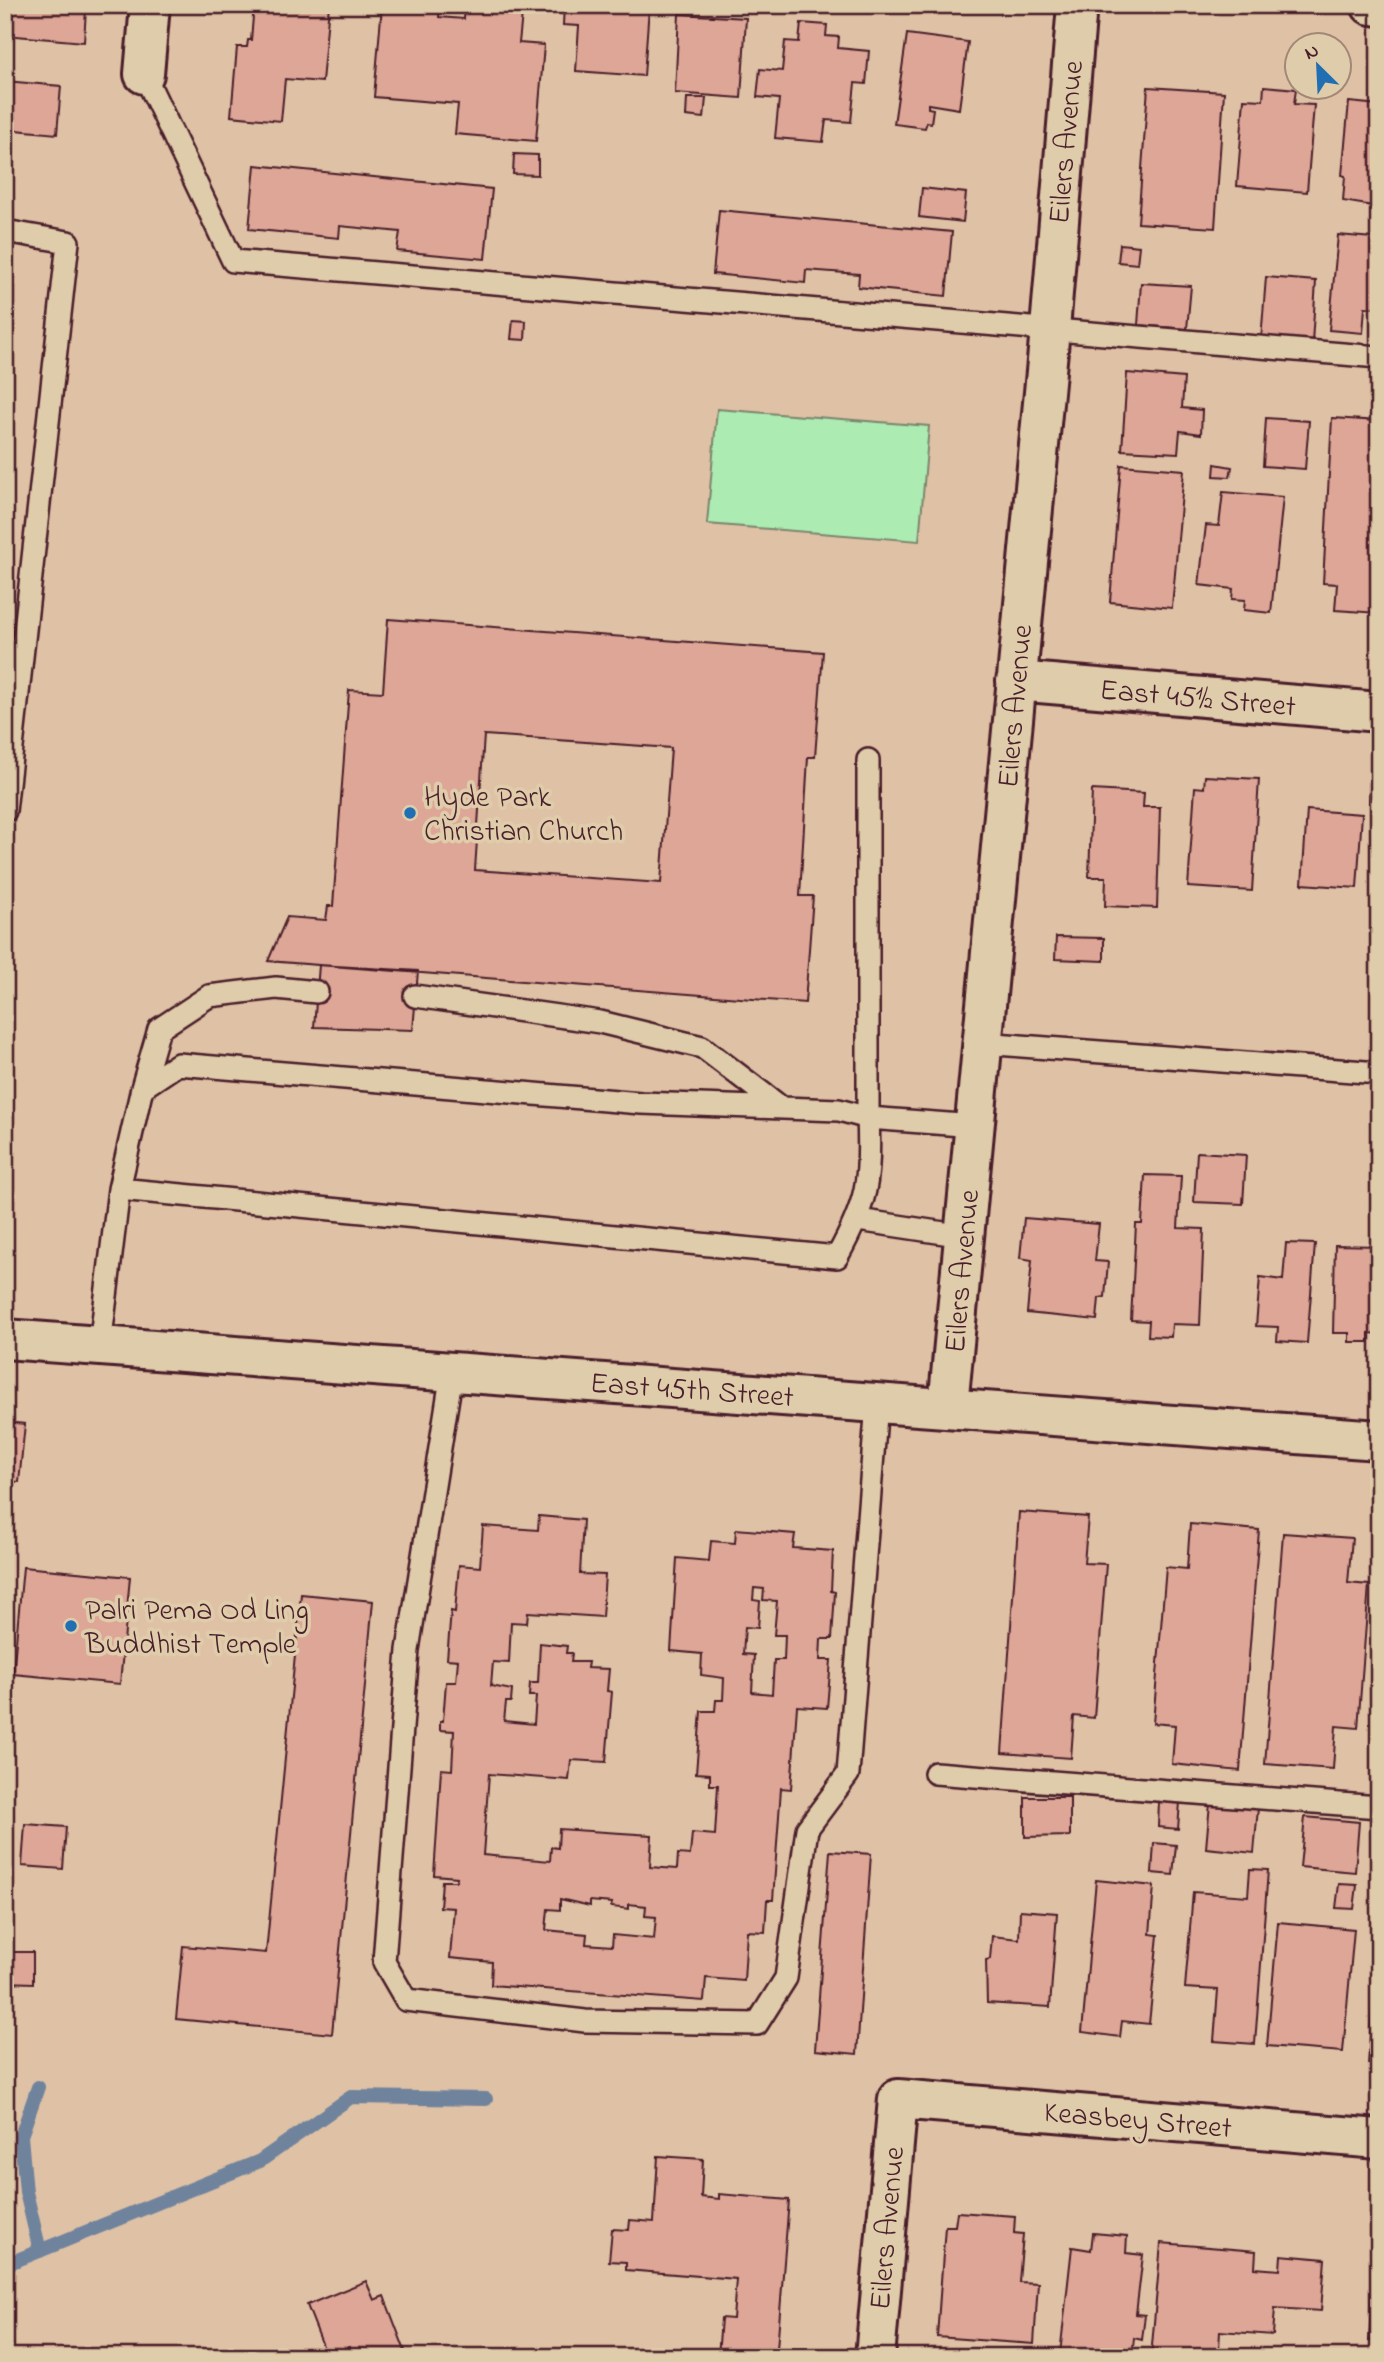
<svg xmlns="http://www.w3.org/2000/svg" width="1384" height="2362" viewBox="0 0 1384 2362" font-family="'Indie Flower',sans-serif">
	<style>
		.green { fill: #acebb2; stroke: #7b856e; stroke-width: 2 }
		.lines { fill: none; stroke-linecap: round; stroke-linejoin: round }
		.stream { stroke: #70839d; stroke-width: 14 }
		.building { fill: #dda696; stroke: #4a1f2b; stroke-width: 2; fill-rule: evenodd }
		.lane-casing { stroke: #4a1f2b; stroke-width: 26 }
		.street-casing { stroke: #4a1f2b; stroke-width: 44 }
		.secondary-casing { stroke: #4a1f2b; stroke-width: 44 }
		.lane { stroke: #dfccaa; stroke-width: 21 }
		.street { stroke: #dfccaa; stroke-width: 38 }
		.secondary { stroke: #dfccaa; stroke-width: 38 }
		.poi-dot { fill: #1f6fb2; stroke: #dfccaa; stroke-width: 2.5 }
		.labels { text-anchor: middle; stroke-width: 7; stroke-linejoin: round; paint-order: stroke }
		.street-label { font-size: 30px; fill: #4a1f2b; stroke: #dfccaa }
		.poi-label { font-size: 30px; fill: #4a1f2b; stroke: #dfccaa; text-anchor: start }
	</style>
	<rect width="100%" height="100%" fill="#dfc2a5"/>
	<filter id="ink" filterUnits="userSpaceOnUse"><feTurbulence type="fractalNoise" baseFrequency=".0143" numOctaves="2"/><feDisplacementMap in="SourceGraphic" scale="14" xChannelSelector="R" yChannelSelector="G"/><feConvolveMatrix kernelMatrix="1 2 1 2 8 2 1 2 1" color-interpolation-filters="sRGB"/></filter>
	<g filter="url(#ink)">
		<path class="green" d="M717,409L929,426L919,541L707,524Z"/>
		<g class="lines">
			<path class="stream" d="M38,2087L21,2136L26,2192L40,2251
				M5,2265L260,2161L351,2097L486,2099"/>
		</g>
		<path class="building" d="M5,5H71L86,9L84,42L5,35Z
			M254,5H329L322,82L285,79L281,121L231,116L237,47H247L248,40H251Z
			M382,5H440L439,17L464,19L465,5H523L519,43L544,45L536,141L455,134L458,104L374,97Z
			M564,5L649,7L644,76L576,71L579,26L563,25Z
			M679,14L746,18L741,98L675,93Z
			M801,23L827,25L826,36L839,37L838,48L869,51L866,84L855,83L851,122L826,120L823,142L775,138L779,99L757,97L760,69L782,71L785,41L799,42Z
			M907,34L968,42L959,109L928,104V108L933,109L931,123L927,122L925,128L894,124Z
			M5,81L61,86L57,134L5,129Z
			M1264,86L1296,89L1294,104L1314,105L1307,192L1237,186L1244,99L1263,100Z
			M1148,87L1224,92L1215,228L1138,223Z
			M687,98H706L704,118L686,116Z
			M1349,102L1379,105V207L1343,201L1345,176L1342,175Z
			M514,154L538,155V175L513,174Z
			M255,165L492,189L485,259L397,251L400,232L340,226L339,238L249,229Z
			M922,188L966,193L963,222L919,217Z
			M719,210L952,232L946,296L858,287L859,274L806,270L805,283L713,274Z
			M1338,235L1373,238L1372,253L1379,254V308L1365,307L1363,333L1329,330Z
			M1120,244L1139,246L1137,264L1118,262Z
			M1266,277L1316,281L1312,343L1261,340Z
			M1141,283L1191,286L1187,329L1138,325Z
			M513,320L526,321L525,340L511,339Z
			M1127,373L1184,378L1182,408L1202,410L1201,434L1180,431L1178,453L1122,450Z
			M1266,418L1309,421L1305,469L1263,466Z
			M1332,418L1379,421V613L1335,610L1337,584L1323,583Z
			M1215,464L1232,467L1230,477L1214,476Z
			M1121,465L1184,470L1172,608L1110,602Z
			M1223,492L1283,497L1271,613L1244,610L1245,600L1232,599L1233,589L1199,585L1206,525L1219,526Z
			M388,619L823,652L815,757H808L800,896H813L805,1003L268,961L287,917L326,920L328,906H333L349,690L383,692ZM484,735L671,748L661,883L475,870Z
			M1370,774H1379V803H1369Z
			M1205,776L1259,779L1252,891L1188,887L1195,787L1204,788Z
			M1092,790L1144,793L1143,807H1160L1157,908L1105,906L1106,877H1089Z
			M1307,810L1362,814L1357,888L1302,884Z
			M1056,937L1104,938V961L1055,959Z
			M319,965L418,971L413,1030L314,1027Z
			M1197,1152L1246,1155L1243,1204L1194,1202Z
			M1145,1175L1181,1176L1178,1228L1204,1229L1200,1325L1172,1324L1171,1337L1148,1336L1149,1321L1131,1320L1136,1224H1142Z
			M1024,1218L1099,1224L1095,1261L1108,1262L1105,1297L1099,1298L1097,1320L1027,1313L1032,1260L1020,1258Z
			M1286,1243L1315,1244L1307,1343L1277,1341L1278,1327L1256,1326L1260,1277L1283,1280Z
			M1335,1245L1379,1246V1334L1369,1333V1342H1349V1333H1333Z
			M5,1422L25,1424L19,1482L5,1481Z
			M1019,1512L1088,1517L1084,1563L1106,1564L1094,1718L1074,1716L1071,1758L1002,1753Z
			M539,1516L583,1520L580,1574L605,1575L602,1617L528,1612L527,1623L511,1622L509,1663L493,1662L491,1686L512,1690L511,1702H506L504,1721L534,1724L536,1696H529L530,1683H538L540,1643L567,1646L566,1653H572L571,1662H588L587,1668L609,1669L607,1691L612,1692L606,1762L571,1760L569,1780L489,1774L483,1855L550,1861L551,1847L558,1848L559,1829L652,1835L650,1867L677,1869L678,1854L690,1855L692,1833L715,1835L718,1785H710V1774L696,1773L701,1711H715L716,1700H723L724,1678L701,1675L702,1654L671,1651L677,1558L709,1561L711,1541L735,1543L736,1529L795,1534L793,1548L833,1551L831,1591L835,1592L832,1639H821L820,1660H831L827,1708L797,1706L791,1789L781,1788L773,1900H767L765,1932L747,1931L744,1981L706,1978L704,2001L491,1985L492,1962L450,1958L454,1908L440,1907L442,1881H456L457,1877L434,1875L441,1769L452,1770L454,1731L440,1730V1721H443L446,1682H456L458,1660L447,1659L451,1611L455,1612L459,1565L480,1567L483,1526L538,1530ZM754,1588L764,1589L763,1600L777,1601L774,1635H785L784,1660H774L772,1694L752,1692L754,1655L743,1654L745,1627L758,1628L760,1601L753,1600ZM560,1899L590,1906V1901L612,1903L611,1907L629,1909V1904L646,1906L645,1916L656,1917L654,1939L613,1935L612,1946L586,1944L587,1934L546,1930L548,1909L560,1910Z
			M1190,1524L1259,1530L1240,1771L1172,1764L1175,1725L1153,1723L1166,1567L1187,1569Z
			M1283,1533L1352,1538L1348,1583L1369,1585L1358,1728L1336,1726L1333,1769L1265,1764Z
			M23,1567L130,1577L120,1684L13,1674Z
			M301,1594L373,1601L332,2034L176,2019L183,1946L266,1953Z
			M1025,1797H1070V1836L1025,1837Z
			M1159,1800L1180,1802L1178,1829L1158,1827Z
			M1210,1803L1258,1808L1254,1853L1206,1848Z
			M1305,1817L1359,1822L1355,1872L1300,1867Z
			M25,1824L66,1827L63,1869L22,1866Z
			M1154,1843L1176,1845L1173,1875L1152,1873Z
			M830,1851L871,1854L857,2054L815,2050Z
			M1250,1869L1268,1870L1255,2044L1214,2041L1218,1990L1185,1988L1193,1892L1248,1896Z
			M1096,1880L1154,1886L1150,1934L1158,1935L1149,2024L1122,2021L1120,2037L1082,2032Z
			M1339,1884L1357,1885L1354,1909L1336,1908Z
			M1020,1910L1057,1913L1050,2007L987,2003L986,1960L990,1959L992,1936L1019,1939Z
			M1278,1922L1354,1929L1343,2052L1267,2046Z
			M5,1952H33V1983L5,1982Z
			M1376,1956H1379V2065L1368,2064Z
			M658,2156L703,2159L701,2197L719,2199V2194L789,2200L777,2349L793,2350L792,2357H718L721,2318L733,2319L736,2279L626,2270V2262L609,2261L612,2229L629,2230L630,2220L654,2222Z
			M957,2212L1015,2216L1014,2233L1023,2234L1019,2282L1038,2283L1034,2344L937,2337L945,2226H955Z
			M1093,2233L1127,2236L1126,2253L1143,2255L1136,2314L1145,2315L1142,2340L1134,2338L1132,2357L1060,2354L1072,2247L1091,2250Z
			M1161,2243L1256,2251L1255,2268L1280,2270L1281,2255L1325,2259L1321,2311L1275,2308L1273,2335L1220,2331L1219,2351L1199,2349L1198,2357H1151Z
			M1374,2256H1379V2342L1369,2341Z
			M366,2281L374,2300L384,2296L405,2351L391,2357H353L349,2347L327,2356L307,2305Z"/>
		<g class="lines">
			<defs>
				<path id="lane" d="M144,74L233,261L1379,357
					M5,231L68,242L5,811
					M868,760V1118L975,1126
					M415,996L600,1022L702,1047L782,1108
					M982,1043L1379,1073
					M142,1088L159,1029L209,996L276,988L317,992
					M858,1220L964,1236
					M100,1346L119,1189L142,1088L178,1064L641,1103L839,1110L868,1118C871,1180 867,1203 837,1257L119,1189
					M452,1372L408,1650L384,1962L406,2000L585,2021L757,2024L786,1978L807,1829L848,1774L877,1403
					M935,1773L1379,1807"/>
				<path id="street" d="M1371,5L1379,6
					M144,74L150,5
					M1016,681L1379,712
					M948,1407L1050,329L1077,5
					M875,2357L898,2099L1379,2139"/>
				<path id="secondary" d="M5,1339L1379,1440"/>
			</defs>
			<use href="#lane" class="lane-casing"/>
			<use href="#street" class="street-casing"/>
			<use href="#secondary" class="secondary-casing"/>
			<use href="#lane" class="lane"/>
			<use href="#street" class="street"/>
			<use href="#secondary" class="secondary"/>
		</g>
	</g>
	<g class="poi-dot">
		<circle cx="410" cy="813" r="7"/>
		<circle cx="71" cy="1626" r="7"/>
	</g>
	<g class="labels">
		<g class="street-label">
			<text transform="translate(1065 142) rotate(-85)" y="10">Eilers Avenue</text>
			<text transform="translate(1198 697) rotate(5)" y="10">East 45½ Street</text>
			<text transform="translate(1014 706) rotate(-85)" y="10">Eilers Avenue</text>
			<text transform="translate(961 1271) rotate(-85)" y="10">Eilers Avenue</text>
			<text transform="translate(692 1389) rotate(4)" y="10">East 45th Street</text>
			<text transform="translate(1138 2119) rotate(5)" y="10">Keasbey Street</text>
			<text transform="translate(886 2228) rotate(-85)" y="10">Eilers Avenue</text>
		</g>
		<g class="poi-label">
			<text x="424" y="806">Hyde Park<tspan x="424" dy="34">Christian Church</tspan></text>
			<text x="85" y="1619">Palri Pema Od Ling<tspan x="85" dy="34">Buddhist Temple</tspan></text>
		</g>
	</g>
	<rect width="1384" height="2362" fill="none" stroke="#dfccaa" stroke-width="28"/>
	<rect x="14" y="14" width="1356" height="2334" fill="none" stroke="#4a1f2b" stroke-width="2.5" filter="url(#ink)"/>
	<g transform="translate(1318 66) rotate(336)"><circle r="33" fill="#dfccaa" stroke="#a38777" stroke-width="2"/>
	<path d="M0-5L12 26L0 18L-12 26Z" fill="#1f6fb2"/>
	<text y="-10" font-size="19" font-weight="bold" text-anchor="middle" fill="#4a1f2b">N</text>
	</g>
</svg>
